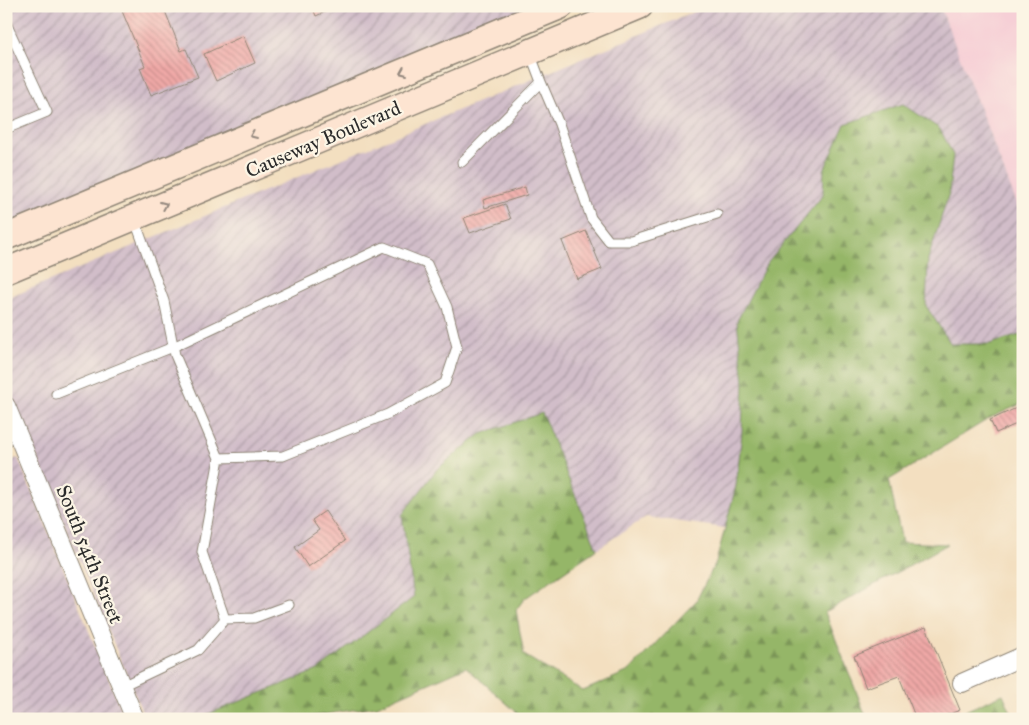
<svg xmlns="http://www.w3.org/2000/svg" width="1029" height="725" viewBox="0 0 1029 725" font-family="'IM FELL Great Primer',serif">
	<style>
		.built { fill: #f6cfd6 }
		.industrial { fill: url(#industrial-furrows) }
		.forest { fill: url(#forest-firs); stroke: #60704a }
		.building { fill: url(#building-back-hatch) }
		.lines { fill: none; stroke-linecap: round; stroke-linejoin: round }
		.service-casing { stroke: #8f8576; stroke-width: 11 }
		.minor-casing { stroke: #8f8576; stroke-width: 20 }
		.secondary-casing { stroke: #8f8576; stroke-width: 28 }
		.service { stroke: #fff; stroke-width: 9 }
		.minor { stroke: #fff; stroke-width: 18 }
		.secondary { stroke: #fde4d1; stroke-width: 25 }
		.oneway { stroke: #94887e }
		.labels { text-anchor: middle; stroke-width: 4.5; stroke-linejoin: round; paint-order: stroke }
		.street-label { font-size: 20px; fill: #2b2b2b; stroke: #fcf5e5 }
	</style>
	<defs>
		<pattern id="industrial-furrows" width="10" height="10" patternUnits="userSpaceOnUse" patternTransform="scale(1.25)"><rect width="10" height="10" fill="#d1bdc9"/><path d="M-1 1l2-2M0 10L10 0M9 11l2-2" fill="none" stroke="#aa9aa3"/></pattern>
		<pattern id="forest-firs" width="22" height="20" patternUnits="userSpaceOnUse" patternTransform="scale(1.25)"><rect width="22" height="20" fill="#95b668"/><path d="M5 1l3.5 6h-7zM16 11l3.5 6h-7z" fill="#7a9456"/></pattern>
		<pattern id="building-back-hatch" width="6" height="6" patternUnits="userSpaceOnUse" patternTransform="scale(1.25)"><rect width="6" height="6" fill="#f0a9a7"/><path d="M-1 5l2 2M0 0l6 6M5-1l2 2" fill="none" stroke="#c38a88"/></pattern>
	</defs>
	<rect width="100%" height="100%" fill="#fcf5e5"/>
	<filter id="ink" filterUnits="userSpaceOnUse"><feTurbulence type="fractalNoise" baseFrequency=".02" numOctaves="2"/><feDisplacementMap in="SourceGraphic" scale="10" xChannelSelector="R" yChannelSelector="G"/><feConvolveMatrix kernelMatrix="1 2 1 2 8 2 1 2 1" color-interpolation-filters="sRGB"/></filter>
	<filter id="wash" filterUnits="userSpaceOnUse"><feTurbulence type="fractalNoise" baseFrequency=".0096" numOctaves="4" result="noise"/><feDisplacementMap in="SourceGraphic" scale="20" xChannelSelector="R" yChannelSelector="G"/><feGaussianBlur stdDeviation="1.12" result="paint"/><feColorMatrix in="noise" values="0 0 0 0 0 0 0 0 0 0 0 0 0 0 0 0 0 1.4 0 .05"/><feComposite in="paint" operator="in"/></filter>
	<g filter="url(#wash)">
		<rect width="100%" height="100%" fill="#f3dfc0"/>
		<path class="built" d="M940,6H1023V220L959,56Z"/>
		<path class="industrial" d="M6,6H562L6,243Z
			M708,6H940L1023,220V334L990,344H950L926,306L928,259L949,193L953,154L940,129L824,170L823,195L811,211L744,382L742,433L736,486L725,528L646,517L597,549L542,413L402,515L414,597L318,670L196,719H145L6,383V299Z
			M18,458L125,719H6V462Z"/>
		<path class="forest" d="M903,104L940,129L953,155L949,193L928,259L926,306L951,344H990L1023,334V403L990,418L889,480L902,542L948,544L825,612L867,719H524L466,667L377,706L296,719H196L318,670L414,597L402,515L437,469L481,434L542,413L597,549L524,599L516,610L524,655L583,691L629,671L696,601L716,562L736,486L742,433L744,382L737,321L766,265L823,195L824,170L845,124Z
			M1003,694L1014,719H947Z"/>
		<g id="blocks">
			<path class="building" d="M136,6H163L181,51L186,49L198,77L151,95L140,68L145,66L122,11Z
				M312,6H338L316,16Z
				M243,36L255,63L216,81L204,54Z
				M525,187L527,195L485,208L483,200Z
				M505,204L511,219L470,233L464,218Z
				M586,231L602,269L577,279L562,241Z
				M1023,405V427L1021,422L996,433L990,420Z
				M325,511L345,541L308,567L295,547L319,530L312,520Z
				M926,627L960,710L937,719H916L899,676L866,688L854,656Z"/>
		</g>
	</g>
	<g filter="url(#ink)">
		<use href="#blocks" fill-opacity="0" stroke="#8f8576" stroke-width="1"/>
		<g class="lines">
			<defs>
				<path id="service" d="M6,23L47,112L6,129
					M541,82L559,124L591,218L609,241H631L717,214
					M462,162L541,82L530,53
					M56,394L173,347L384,247L427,264L447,307L457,347L445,383L388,414L283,456L219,458
					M225,619L254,618L289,605
					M122,686L198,650L225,619L202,552L219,458L175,355L164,301L134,218"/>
				<path id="minor" d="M6,406L135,719
					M962,683L1023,656"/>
				<path id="secondary" d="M6,237L561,6
					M6,271L640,6"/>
			</defs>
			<use href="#service" class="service-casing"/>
			<use href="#minor" class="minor-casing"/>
			<use href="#secondary" class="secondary-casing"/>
			<use href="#service" class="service"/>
			<use href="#minor" class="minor"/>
			<use href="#secondary" class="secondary"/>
		</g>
		<defs><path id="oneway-chevron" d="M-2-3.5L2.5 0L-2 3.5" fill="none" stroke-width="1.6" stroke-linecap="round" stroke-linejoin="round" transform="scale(1.25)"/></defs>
		<g class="oneway">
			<use href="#oneway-chevron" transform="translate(403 72) rotate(157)"/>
			<use href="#oneway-chevron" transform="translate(253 135) rotate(157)"/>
			<use href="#oneway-chevron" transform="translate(164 205) rotate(-23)"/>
		</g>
	</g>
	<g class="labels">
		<g class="street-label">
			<text transform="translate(323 139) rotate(-23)" y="7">Causeway Boulevard</text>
			<text transform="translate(90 554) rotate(68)" y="7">South 54th Street</text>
		</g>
	</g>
	<rect width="1029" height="725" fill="none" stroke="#fcf5e5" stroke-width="25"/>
</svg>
